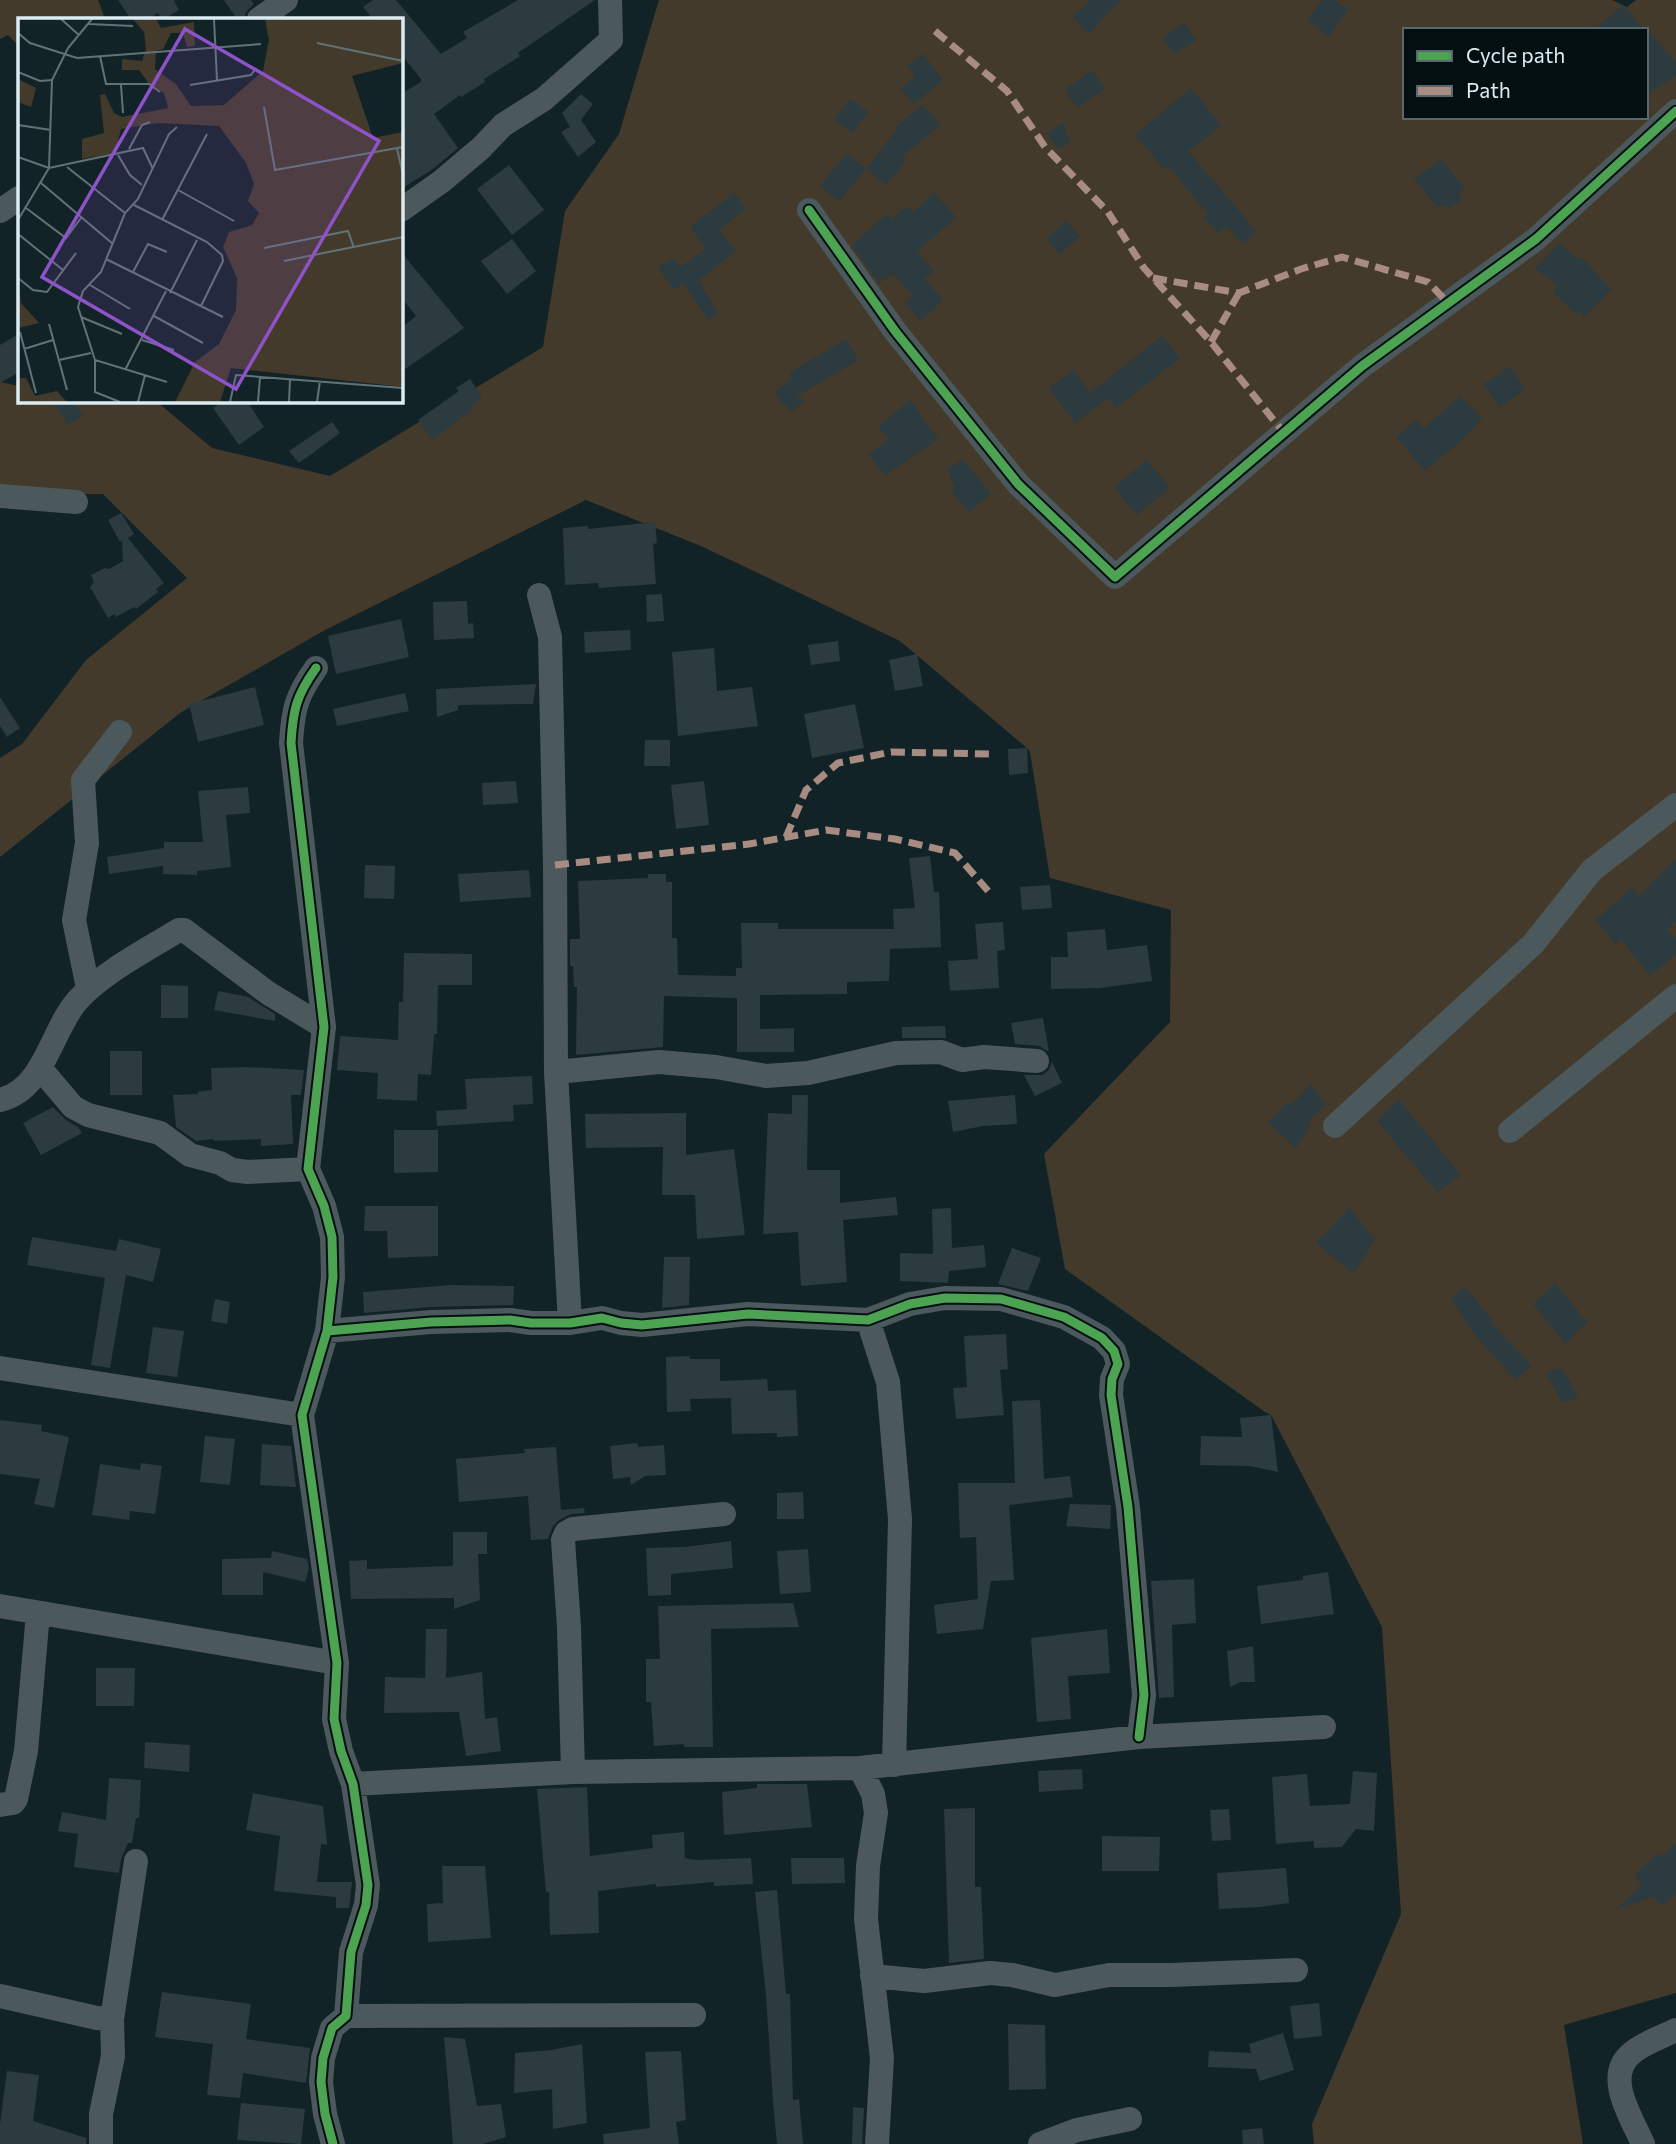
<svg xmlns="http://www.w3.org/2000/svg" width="1676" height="2144" viewBox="0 0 1676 2144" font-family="Commissioner,sans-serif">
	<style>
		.green { fill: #433a2b; fill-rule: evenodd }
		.building { fill: #2b3b3f }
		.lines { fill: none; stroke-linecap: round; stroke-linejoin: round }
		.minor { stroke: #4b595d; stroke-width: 24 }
		.quiet { stroke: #a88b81; stroke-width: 7; stroke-dasharray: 14 7; stroke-linecap: butt }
		.cycleway-casing { stroke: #040f12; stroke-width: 13 }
		.cycleway { stroke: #4ca352; stroke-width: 9 }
		.inset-road { fill: none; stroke: #627378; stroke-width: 2 }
		.view { fill: #8e52c9; fill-opacity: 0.15; stroke: #8e52c9; stroke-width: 3.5 }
		.inset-edge { fill: none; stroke: #dbecf2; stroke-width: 3.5 }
	</style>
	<rect width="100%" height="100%" fill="#122327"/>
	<path class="green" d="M0,0H98L105,19H19V46L8,35L0,39Z
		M659,0H1612L1627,7L1636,0H1676V1993L1564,2025L1583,2144H1314L1312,2124L1401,1914L1382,1627L1271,1415L1265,1412L1065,1269L1044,1154L1170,1022L1171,910L1050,878L1030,752L1027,748L900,641L701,546L586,500L325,630L180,713L0,857V758L22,744L86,660L187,578L103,494H0V382L19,386V401H156L212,448L330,476L543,347L565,211L619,134ZM1405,30H1646V117H1405Z"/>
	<path class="building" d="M118,0H176L174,1L179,10L164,19H162L158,13L148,19H131Z
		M224,0H251L254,4L246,12L244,19H237Z
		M373,0H396L441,54L467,38L463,32L518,0H595L518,53L520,56L484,79L485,82L461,97L460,95L434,114L458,148L433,169L401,189V94L421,82V79L401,54V19H373L363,7Z
		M1091,0H1121L1089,34L1073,16Z
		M1322,0H1334L1348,10L1329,36L1307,20Z
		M1623,5L1645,30H1593Z
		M1184,23L1196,40L1174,54L1163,37Z
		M1646,29L1676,62V76L1646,95Z
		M923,54L943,80L914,104L900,89L915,76L907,66Z
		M1092,70L1105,89L1077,108L1065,90Z
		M1191,88L1221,126L1188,151L1256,231L1243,243L1226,226L1218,233L1204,218L1208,214L1169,167L1165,170L1135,135Z
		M581,94L593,104L581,120L596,142L578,157L561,132L570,127L562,113Z
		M850,99L868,112L852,133L834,120Z
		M922,105L941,124L902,156L906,160L886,185L866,169L897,129L896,127Z
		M1063,123L1070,142L1058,149L1047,133Z
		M847,153L866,169L839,202L820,186Z
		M1441,159L1465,189L1458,194L1461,200L1448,209L1445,205L1438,207L1414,179Z
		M509,165L544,210L512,235L477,189Z
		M734,193L746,209L719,230L736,251L699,280L718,314L708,320L683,283L674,290L658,267L674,258L680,267L706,249L690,227Z
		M934,193L956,217L917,252L934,271L924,279L943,300L921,321L905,303L913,295L893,274L879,283L852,245L887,214L892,219L907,206L913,212Z
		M1066,221L1080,236L1060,254L1046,239Z
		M512,239L536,271L507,294L481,261Z
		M1560,243L1575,257L1582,258L1611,289L1584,317L1580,311L1575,314L1553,292L1559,287L1535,268Z
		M401,252L464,328L401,372V328L416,316L401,297Z
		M19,334V372L0,383V345Z
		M1162,336L1180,358L1116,408L1108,398L1075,423L1049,388L1074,370L1090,393Z
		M846,339L858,360L797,396L803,402L792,412L774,394L792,377L789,373Z
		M1510,367L1525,390L1499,407L1484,384Z
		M470,379L482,397L470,407L472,410L432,440L418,420L459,391L456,388Z
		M1460,396L1482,418L1460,442L1425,470L1396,437L1416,420L1423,429Z
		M910,400L938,439L885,476L869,454L889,439L878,427Z
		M52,401H73L83,416L68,425Z
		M223,401H247L264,427L239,445L213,408Z
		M332,422L340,433L299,463L289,451Z
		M963,460L991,494L969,512L952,491L955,488L947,469Z
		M1147,460L1170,488L1136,515L1114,487Z
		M121,513L134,534L128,538L164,583L156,589L158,592L136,609L134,607L116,617L114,614L108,618L90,587L94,582L91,575L105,568L109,569L123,561L122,541L120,542L108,520Z
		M655,522L657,543L653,544L656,584L599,588L598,583L565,585L563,528L588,526V529Z
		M662,594L664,621L647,622L646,595Z
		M467,601L468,624L473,623L474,638L434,640L433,602Z
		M401,619L409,657L336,674L328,636Z
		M630,630L631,650L585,653L584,632Z
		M838,641L840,661L811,665L808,645Z
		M714,648L717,691L752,687L758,726L678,736L672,652Z
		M917,654L923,686L895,691L889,660Z
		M536,684L533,704L458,705V710L437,717L436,689Z
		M255,687L264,725L198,742L189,704Z
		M405,693L409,711L337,726L333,709Z
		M0,697L20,728L7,737L0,726Z
		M855,704L864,748L812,758L804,714Z
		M645,740H670V766H644Z
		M1027,748L1028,773L1009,775L1008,749Z
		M516,781L518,803L483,805L482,783Z
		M704,781L709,825L676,829L671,785Z
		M248,787L250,813L226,815L231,867L197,871V875L163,874V866L109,874L107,857L164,848V842H203L198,791Z
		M930,856L934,892H939L941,947L890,949L889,981L847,982V994L760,995V1029L794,1028V1052H737V998L664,996L663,1047L576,1055L577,987H574L573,966H570V939H580L578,881L648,878V874H666V882H672V938H677L678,975L736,976V968H742L741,923H778V929H894L893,909L915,908L909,858Z
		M1676,859V921L1667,929L1676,939V954L1650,976L1621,939L1616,945L1596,920L1632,887L1639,896Z
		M365,865L395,866L394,899L364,898Z
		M529,870L531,897L460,902L458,874Z
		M1050,885L1052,908L1022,910L1020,887Z
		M1003,922L1005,950L997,951L999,988L950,991L948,961L978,959L975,924Z
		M1105,929L1107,950L1147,945L1152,981L1100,988L1051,989V957H1068L1067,932Z
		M404,953L472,954V985H438L437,1034H434L431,1075L418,1074L417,1101L377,1099L378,1073L337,1070L340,1036L398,1040L399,1002H403Z
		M161,985L188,986V1018H161Z
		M218,991L248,997L275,1014V1021L214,1010Z
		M1043,1018L1049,1052L1039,1046L1015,1044L1011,1023Z
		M945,1026L946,1038H902V1027Z
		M110,1051H142V1095H110Z
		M1052,1062L1062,1083L1035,1096L1024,1075H1043L1049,1070Z
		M247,1067L304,1070L301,1095H291L293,1144L261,1146V1139L214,1141V1139L196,1141L176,1127L173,1095L198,1094V1092L212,1090L211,1068Z
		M532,1076L533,1104L513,1105L514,1121L437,1126L436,1111L467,1109L465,1079Z
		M1310,1084L1326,1104L1308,1122L1311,1125L1296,1148L1268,1123L1287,1102L1291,1106Z
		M792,1095H808L807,1170H840V1203L896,1197L898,1215L843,1220L847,1282L801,1286L798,1232L763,1234L768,1113L792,1114Z
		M1015,1095L1017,1124L983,1126L953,1132L948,1101Z
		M1398,1099L1461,1175L1437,1192L1377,1121Z
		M53,1107L66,1120L78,1127L82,1133L41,1155L23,1123Z
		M686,1113V1155L734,1149L745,1235L697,1239L695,1195H662L663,1147L586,1148L585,1114Z
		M394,1130H438V1172L394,1173Z
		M365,1206H438V1256L388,1258L387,1231H364Z
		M951,1208L952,1248L984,1245L986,1267L949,1271L948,1283L900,1281V1253L933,1254L932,1209Z
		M1349,1208L1375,1239L1354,1274L1316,1243Z
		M32,1237L116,1251L119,1239L161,1249L153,1282L126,1275L110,1368L91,1365L105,1278L27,1265Z
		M1012,1248L1041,1258L1028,1291L998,1284Z
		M664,1257H690L689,1305L662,1308Z
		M1555,1283L1587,1322L1565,1343L1533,1304Z
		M452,1285L514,1286L513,1305L431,1307L364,1313L363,1292Z
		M1464,1286L1493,1321L1491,1323L1532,1366L1515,1379L1478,1339L1451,1300Z
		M215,1299L230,1302L227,1324L211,1321Z
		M153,1327L184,1331L177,1377L146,1373Z
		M1006,1334L1008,1369L1000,1370L1004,1415L956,1419L953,1388L967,1387L964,1336Z
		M689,1356L690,1359H720V1381L767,1379L768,1391L796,1390L798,1436L777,1437V1433L732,1434L731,1398L690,1399L691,1411L667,1412L666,1357Z
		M1562,1368L1578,1397L1563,1403L1545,1373Z
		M1040,1400L1044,1479L1070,1476L1073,1497L1009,1505L1014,1580L991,1581L983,1629L937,1634L934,1605L978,1599L976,1537L960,1538L958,1483H1015L1012,1401Z
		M1271,1415L1278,1472L1249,1466L1200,1465L1201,1436L1242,1437L1240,1418Z
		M0,1420L42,1425L41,1431L69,1437L54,1508L34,1504L40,1479L0,1474Z
		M205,1436L235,1439L230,1485L200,1482Z
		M638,1443V1447L664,1445L666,1475L645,1476L631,1485L630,1477L613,1479L610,1446Z
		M262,1444L291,1446L296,1487L260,1485Z
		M556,1447L561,1510L584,1508L585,1513L571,1514L559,1520L553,1526L548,1539L531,1540L528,1496L459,1502L456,1459L525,1453L524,1449Z
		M141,1463L162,1466L155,1514L130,1511L129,1520L92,1515L100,1464L140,1470Z
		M803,1492L804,1519H777V1493Z
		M1070,1504L1111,1505L1110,1529L1066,1526Z
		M453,1532H487V1554H478L480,1600L454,1609V1598L351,1599L349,1561L367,1560V1569L453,1566Z
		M731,1541L733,1568L671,1574V1595L648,1596L646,1548L685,1547Z
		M808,1549L811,1592L780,1594L777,1551Z
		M272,1551L307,1559L309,1568L305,1582L263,1572V1595H222V1559L271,1558Z
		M1328,1572L1334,1614L1261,1624L1257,1586L1303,1580V1576Z
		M1194,1579L1196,1623L1172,1625L1174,1697L1159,1698L1151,1581Z
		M793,1603L799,1627L711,1629L713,1747H684V1744L654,1746L651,1702H646V1659H660L658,1606Z
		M426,1629H447L446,1678L482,1672L485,1719L497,1717L501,1751L466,1756L459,1712L384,1713L385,1677L425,1678Z
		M1107,1629L1110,1673L1068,1676L1071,1719L1037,1722L1031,1638Z
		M1253,1646L1255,1682H1241L1230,1687L1227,1651Z
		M96,1668H135L134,1706H96Z
		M145,1742L190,1745L189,1772L144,1768Z
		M1082,1769L1083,1789L1039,1792L1038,1771Z
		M1353,1771L1377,1773L1374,1831L1356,1829L1342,1847L1314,1848V1841L1276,1844L1272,1777L1307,1774L1310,1806L1350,1804Z
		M109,1778L141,1780L139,1818H136L132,1843H128L121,1859L119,1873L74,1867L78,1834L58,1831L62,1812L106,1820Z
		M757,1784H807L812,1827L724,1835L722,1792L757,1788Z
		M587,1787L590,1856L653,1848L652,1835L684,1832L685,1858L696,1860L751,1858L753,1884L714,1886V1882L656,1887V1884L598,1891L599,1933L550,1935L549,1892H546L537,1789Z
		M253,1793L323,1806L327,1845L321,1844L317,1882H352L349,1908H336V1897L274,1891L280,1836L246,1830Z
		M975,1808V1887H981L984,1959L949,1963L944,1809Z
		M1229,1809L1231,1840L1212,1841L1210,1810Z
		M1102,1836L1160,1837L1159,1871H1102Z
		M1676,1844V1893L1664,1906L1652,1897L1616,1909L1642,1885L1635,1877L1638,1871L1658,1853L1661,1857Z
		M791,1858H844L845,1883L792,1884Z
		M442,1866H485L491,1938L428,1942L427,1904L443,1903Z
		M1286,1868L1289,1903L1260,1907L1219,1909L1217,1873Z
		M777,1890L786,1994H790L793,2100L799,2099L803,2144H777L773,2102L766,1995L755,1892Z
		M162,1992L251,2004L246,2039L310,2048L306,2083L243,2073L240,2098L207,2095L213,2044L155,2037Z
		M1319,2003L1322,2036L1294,2039L1290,2006Z
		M1008,2024L1045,2025L1046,2089L1009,2090Z
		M1283,2033L1294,2070L1260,2081L1256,2069L1208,2067L1209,2051L1251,2053L1249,2044Z
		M444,2037L465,2039L477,2106L501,2104L506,2137L483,2144H453Z
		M582,2044L587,2123L553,2129L552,2089L514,2093L515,2053L551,2050Z
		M681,2051L686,2120L676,2122L679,2144H604L603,2134L650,2128L645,2052Z
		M7,2071L39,2075L33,2121L86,2138V2144H0V2124Z
		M241,2103L305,2109L301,2144L237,2140Z
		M853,2107L864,2108L862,2144H852Z
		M1262,2128L1264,2144H1243L1242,2130Z"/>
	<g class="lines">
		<path class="minor" d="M259,19L286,0
			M401,210L442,181L481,148L503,125L544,99L611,40L610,0
			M809,210L895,331L1018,484L1115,577L1362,366L1536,239L1676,111
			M0,211L19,198
			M0,496L76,502
			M539,595L550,637L555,865L556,1072L570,1323
			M316,668C296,696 293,710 291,743L324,1027L308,1169L324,1206L332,1237L333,1277L327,1331L302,1415L337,1663L334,1719L341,1751L353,1784L368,1885L366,1905L351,1952L346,2016L332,2028L323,2058L321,2082L325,2114L333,2144
			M88,988L74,920L87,843L83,780L120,732
			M40,1068L73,1107L88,1115L160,1133L190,1155L220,1163L232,1170L248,1172L308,1169
			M556,1072L659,1062L716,1067L766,1076L808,1073L896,1053L941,1052L962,1060L984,1057L1037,1061
			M0,1100C44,1090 51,1031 77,1001C100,974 148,949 179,930H184L268,993L324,1027
			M1335,1126L1533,944L1592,870L1676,805
			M1510,1131L1676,996
			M868,1320L888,1382L900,1519L894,1765
			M327,1331L431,1322L510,1320L531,1323H570L602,1318L621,1323L642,1325L748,1314L868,1320L910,1304L945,1298L1001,1299L1064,1317L1102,1338L1114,1351L1118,1364L1112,1379L1111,1395L1128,1507L1144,1695L1139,1737
			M0,1368L302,1415
			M0,1606L337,1663
			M860,1768L873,1794L876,1813L868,1866L866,1919L882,2058L877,2144
			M573,1772L569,1627L563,1540L566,1533L573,1529L724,1514
			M353,1784L573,1772L860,1768L1139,1737L1324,1727
			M0,1805L13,1803L16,1799L26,1751L38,1613
			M872,1976L924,1981L990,1973L1012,1975L1055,1985L1109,1975H1171L1296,1970
			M0,1996L97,2018L112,2019
			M346,2016L694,2015
			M101,2144V2114L113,2056L112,2019L136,1861
			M1040,2144L1077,2130L1130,2119
			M1643,2144C1632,2118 1603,2076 1632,2053C1643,2043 1662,2037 1676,2030"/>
		<path class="quiet" d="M935,31L1007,91L1045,147L1108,212L1144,268L1211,342L1284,433
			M1153,278L1239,293L1301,269L1342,257L1428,282L1448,303
			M1211,342L1239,293
			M786,837L806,790L838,763L891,752L992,754
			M555,865L749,844L826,830L895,839L955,853L989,892"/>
		<defs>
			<path id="cycleway" d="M809,210L895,331L1018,484L1115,577L1362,366L1536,239L1676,111
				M316,668C296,696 293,710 291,743L324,1027L308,1169L324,1206L332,1237L333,1277L327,1331L302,1415L337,1663L334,1719L341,1751L353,1784L368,1885L366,1905L351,1952L346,2016L332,2028L323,2058L321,2082L325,2114L333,2144
				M327,1331L431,1322L510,1320L531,1323H570L602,1318L621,1323L642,1325L748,1314L868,1320L910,1304L945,1298L1001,1299L1064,1317L1102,1338L1114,1351L1118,1364L1112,1379L1111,1395L1128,1507L1144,1695L1139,1737"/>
		</defs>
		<use href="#cycleway" class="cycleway-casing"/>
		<use href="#cycleway" class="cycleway"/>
	</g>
	<g transform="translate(18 18)">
		<rect width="385" height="385" fill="#122327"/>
		<path d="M115,1H138L143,10L176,4L177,28L169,29L165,15H153L145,31L138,33L137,51L158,66L173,88L206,87L245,53L251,22L247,1H385V45L334,58L355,120L385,114V369L213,350L202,384H157L177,344L201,326L218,292L219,260L205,229L211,214L234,207L241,195L230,183L236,166L228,145L201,108L140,105L103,111L97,135L64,141V121L86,115L82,77L87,76L96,95L104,99L150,90L146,75L132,67L121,52H104V41L124,43L128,31L126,14ZM0,61L18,70L13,89L0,84ZM1,271L3,285L21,305L0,310ZM0,360H8L17,378L39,373L49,384H0Z" fill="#433a2b"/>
		<path class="inset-road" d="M43,1L61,17M196,1L199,62M71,6L115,8M0,15L12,25L59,40L243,26M299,25L385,43M82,38L88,66H131L142,74M0,54L22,63L34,62M103,67L105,95M172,67L233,57L238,50M246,89L257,152L385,129M0,107L33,112M379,130L385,157M111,131L124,107L132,104M100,137L112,157L124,167M0,139L31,150L125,130L135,151M49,149L107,195M23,165L95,226M160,172L216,203M116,187L189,224L204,237L205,243L183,288M8,190L48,220L63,200M0,202L31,150L34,62L50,30L74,1M144,202L189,116M0,216L45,252M246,230L330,213L336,230M88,241L205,299M266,243L385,219M115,254L130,226L149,234M0,260L15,272L29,274L58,235M72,267L112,291M152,275L179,222M136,298L185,325M63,299L104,316M31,306L49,372M2,314L18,375M124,322L156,332M6,331L35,322M41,342L73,335M77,342V374L102,384M107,352L148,273M149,364L77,342L60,289L65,273L83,254L107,195L120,181L151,116L159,109M120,384L127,357M212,384L218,357L385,370M240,384L242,359M271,384L272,361M299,384L302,363"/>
		<path class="view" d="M167,11L361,123L218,371L24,259Z"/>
		<rect width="385" height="385" class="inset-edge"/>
	</g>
	<rect x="1403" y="28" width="245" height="91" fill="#040f12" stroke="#5a676c" stroke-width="2"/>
	<rect x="1417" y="51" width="35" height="10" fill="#4ca352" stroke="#5a676c" stroke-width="2"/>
	<text x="1466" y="63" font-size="21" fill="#dbecf2">Cycle path</text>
	<rect x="1417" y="86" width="35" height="10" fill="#a88b81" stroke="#5a676c" stroke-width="2"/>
	<text x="1466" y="98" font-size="21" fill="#dbecf2">Path</text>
</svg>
